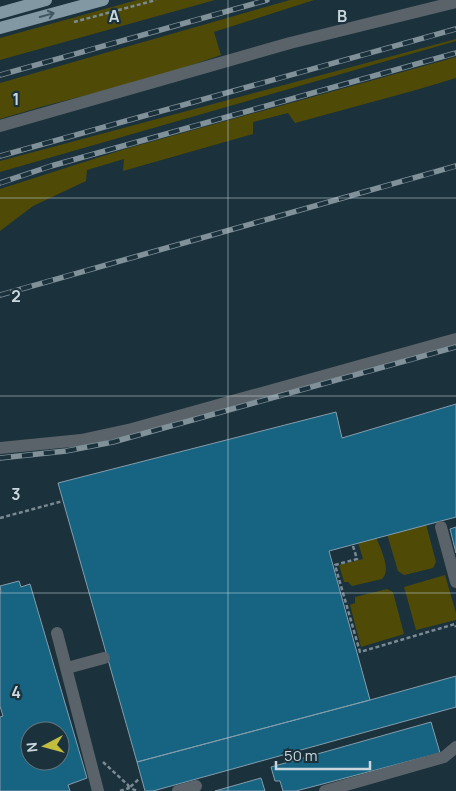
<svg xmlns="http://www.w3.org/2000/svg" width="456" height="791" viewBox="0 0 456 791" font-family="Manrope,sans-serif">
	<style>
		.green { fill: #4f4b07 }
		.building { fill: #176382; stroke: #849dab; fill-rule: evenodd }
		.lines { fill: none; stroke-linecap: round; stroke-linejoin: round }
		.path { stroke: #798a93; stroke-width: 2.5; stroke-dasharray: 4 2.5; stroke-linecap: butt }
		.minor { stroke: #596369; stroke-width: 12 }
		.major { stroke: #8298a3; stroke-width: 12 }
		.rail-casing { stroke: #80919a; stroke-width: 5.5 }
		.rail { stroke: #1b313c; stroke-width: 4; stroke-dasharray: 11; stroke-linecap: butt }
		.oneway { stroke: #3f5560 }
		.grid { fill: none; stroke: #cad7de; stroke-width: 1; stroke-opacity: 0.55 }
		.grid-label { font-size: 16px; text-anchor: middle; font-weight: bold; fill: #cad7de; stroke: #1b313c; stroke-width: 4.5; stroke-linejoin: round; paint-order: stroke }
	</style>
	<rect width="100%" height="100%" fill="#1b313c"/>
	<path class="green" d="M137,0H215L0,60V38Z
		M290,0H314L214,32L221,55L154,78L44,106L0,119V83Z
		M456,39V41L0,172V161Z
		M456,57V78L416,90L295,123L288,113L253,122V134L123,171L124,159L87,170L86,181L33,206L0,231V189L125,149Z
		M426,524L436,562L433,568L404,575L398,571L387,534Z
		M376,537C380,548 392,570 382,579L352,586L348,582H344L339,565L363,559L358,542Z
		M445,575L456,613V620L416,630L404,587Z
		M387,589L393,592L404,634L361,647L350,605L355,603V597Z"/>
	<path class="building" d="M456,404V517L329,551L370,700L137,762L58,483L336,412L342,438Z
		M456,527V553L450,529Z
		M19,581L21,587L30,584L87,778L68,785L70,791H0V717L3,716L0,706V592H1L0,586ZM30,731H60V761H30Z
		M456,676V707L153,791H145L137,762L370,700Z
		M431,722L440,753L296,791H283L280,781H275L271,767Z
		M261,778L265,791H215Z"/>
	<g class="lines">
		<path class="path" d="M74,22L156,0
			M0,518L63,501
			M353,546L357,559L335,565L360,652L455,624L456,627
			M103,762L128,785L129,788L139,779
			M120,791L129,788L138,791"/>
		<path class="minor" d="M0,126L290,43L456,2
			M0,448L81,440L132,429L456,339
			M441,527L456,582
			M57,633L98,791
			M67,668L104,658
			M178,791L196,786
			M325,791L444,757L456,747"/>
		<path class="major" d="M0,13L46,0
			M0,28L103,0"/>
		<defs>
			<path id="rail" d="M0,75L267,0
				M0,156L456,29
				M0,183L51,166L456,53
				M0,295L456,166
				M0,458L66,451L113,442L456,347"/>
		</defs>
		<use href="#rail" class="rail-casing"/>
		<use href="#rail" class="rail"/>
	</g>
	<defs><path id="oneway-shaft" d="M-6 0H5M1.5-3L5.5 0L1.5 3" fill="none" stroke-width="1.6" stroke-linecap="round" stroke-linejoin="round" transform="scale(1.25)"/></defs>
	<use class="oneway" href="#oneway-shaft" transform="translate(47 15) rotate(-15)"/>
	<path class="grid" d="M228,0V791M0,198H456M0,396H456M0,593H456"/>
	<g class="grid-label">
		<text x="114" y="22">A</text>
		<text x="342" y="22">B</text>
		<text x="16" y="105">1</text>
		<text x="16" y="302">2</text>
		<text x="16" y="500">3</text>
		<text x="16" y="698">4</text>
	</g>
	<g transform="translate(45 746) rotate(264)"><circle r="24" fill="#1b313c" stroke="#61737d"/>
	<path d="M0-4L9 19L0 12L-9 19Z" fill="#c3bd3e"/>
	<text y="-8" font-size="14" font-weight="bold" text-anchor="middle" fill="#cad7de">N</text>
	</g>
	<path d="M276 761v8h94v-8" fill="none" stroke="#cad7de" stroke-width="2.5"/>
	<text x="284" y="761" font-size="15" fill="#cad7de" stroke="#1b313c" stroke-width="4" paint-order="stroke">50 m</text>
</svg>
